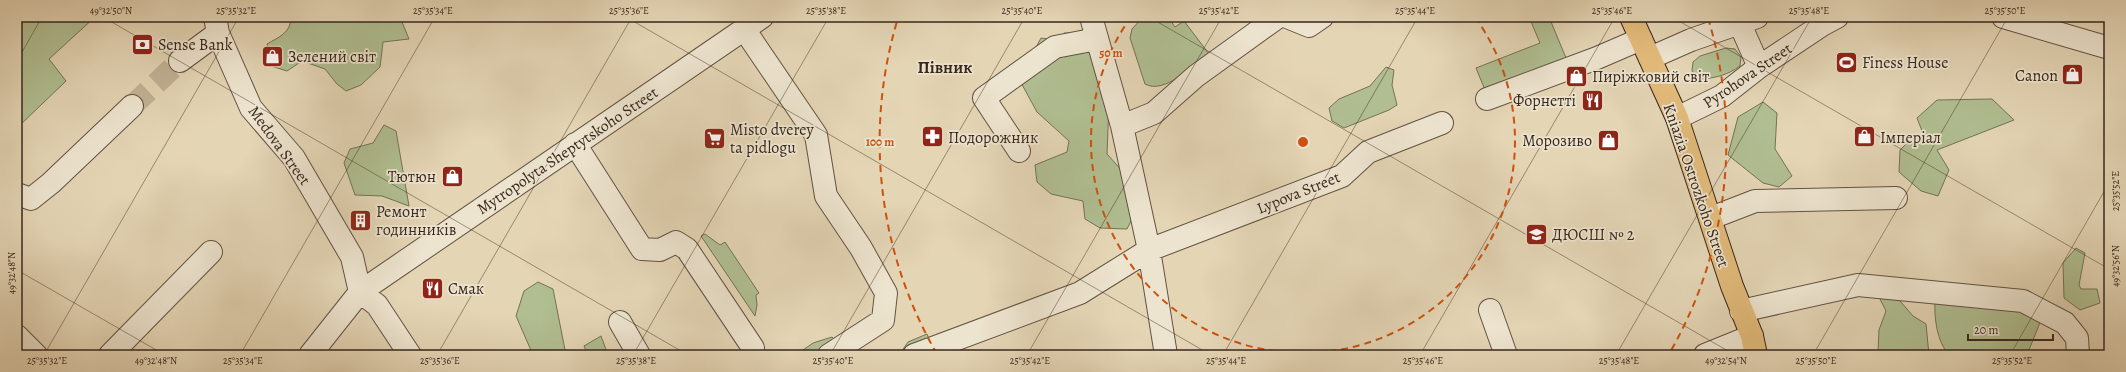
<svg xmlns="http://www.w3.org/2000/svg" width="2126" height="372" viewBox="0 0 2126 372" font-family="Alegreya,serif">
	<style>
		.green { fill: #b0be91; stroke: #747256 }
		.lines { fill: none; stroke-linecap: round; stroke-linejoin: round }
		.minor-tunnel { stroke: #c1b296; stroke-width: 22; stroke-dasharray: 22 11; stroke-linecap: butt }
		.minor-casing { stroke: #625242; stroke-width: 24 }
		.major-casing { stroke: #37271c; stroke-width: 24 }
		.minor { stroke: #ede4cf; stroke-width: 22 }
		.major { stroke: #e2ba7a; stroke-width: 22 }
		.ticks { fill: none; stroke: #37271c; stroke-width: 1; stroke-opacity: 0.45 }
		.ring { fill: none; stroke: #cd520e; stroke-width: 2; stroke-dasharray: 7 5 }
		.labels { text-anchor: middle; stroke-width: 3.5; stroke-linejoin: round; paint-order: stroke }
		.poi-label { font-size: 16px; fill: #37271c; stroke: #ede4cf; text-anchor: start }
		.street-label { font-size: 16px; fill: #37271c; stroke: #ede4cf }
		.neighbourhood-label { font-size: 17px; font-weight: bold; fill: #37271c; stroke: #ede4cf }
		.centre { fill: #cd520e; stroke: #ede4cf; stroke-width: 2 }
		.ring-label { font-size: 12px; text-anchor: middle; font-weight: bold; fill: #cd520e; stroke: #ede4cf; stroke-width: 3.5; stroke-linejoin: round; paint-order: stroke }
		.neatline { fill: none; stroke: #37271c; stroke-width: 1.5 }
		.ticks-label { font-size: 10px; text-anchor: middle; fill: #37271c }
	</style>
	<rect width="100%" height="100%" fill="#e4d5b5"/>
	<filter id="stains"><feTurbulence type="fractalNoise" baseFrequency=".005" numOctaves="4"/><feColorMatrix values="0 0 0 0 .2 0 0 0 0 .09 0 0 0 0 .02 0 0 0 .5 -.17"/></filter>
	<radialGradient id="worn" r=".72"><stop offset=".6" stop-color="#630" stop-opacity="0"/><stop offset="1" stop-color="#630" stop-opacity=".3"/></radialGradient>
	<path class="green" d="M17,17H95L49,59L66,81L17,128Z
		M291,17H354L365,21L373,17H397L402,22L409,39L383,42L380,67L361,85L346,91L337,84L325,69L302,61L287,71L271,66L267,44C279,37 291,33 291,17Z
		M1143,17H1168L1175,27L1184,21L1209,54C1194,65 1164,95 1145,84L1130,38L1132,29Z
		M1529,17H1549L1566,58L1485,90L1476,68L1540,43Z
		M1064,33H1071L1094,50L1110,78L1107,154L1133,183L1136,211L1127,229L1100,228L1085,219L1083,201L1051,194L1037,182L1035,165L1067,152L1069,141L1037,112L1019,79L1041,38L1068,42Z
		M1726,48L1735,49L1741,57L1740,66C1728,75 1713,79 1698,79L1692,71L1693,62L1700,56Z
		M1386,67L1394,70L1392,85L1397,105L1389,110L1344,128L1332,121L1329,108L1339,99L1370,86Z
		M1992,99L2014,120L1937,150L1949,170L1938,196L1921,191L1899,172L1900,150L1910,140L1926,141L1917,118L1937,100Z
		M1763,102L1777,113L1775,149L1792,176L1779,187L1763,183L1728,155L1738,117Z
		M384,125L396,131L409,206L382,196L355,195L344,163L350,149L373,143Z
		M705,234L720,245L725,242L759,293L756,295L757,305L755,316L701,236Z
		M2076,248L2085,253L2079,285L2081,289H2097L2100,303L2080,310L2064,298L2063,263Z
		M538,282L553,289L566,355H533L516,316L524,291Z
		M2014,293L2041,320L2027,355H1949C1937,342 1934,318 1935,301Z
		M1894,294L1913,316L1926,324L1929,355H1881L1878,353L1879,330L1886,311L1879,297Z
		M927,334L936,355H899L908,342Z
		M601,336L608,355H588L584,346Z
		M832,337L850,355H796L813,343Z"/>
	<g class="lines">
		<path class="minor-tunnel" d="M132,106L180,61"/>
		<defs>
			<path id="minor" d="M215,17L218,33L251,108L294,158L352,257L360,292L377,305L410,355
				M1091,17L1122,126L1149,250L1166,355
				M1287,17L1309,26L1322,17
				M2003,17L2109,48
				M1740,24L1759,67
				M744,29L816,135L826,196L861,248L886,293L883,320L829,355
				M1650,58L1691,40L1757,17
				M180,61L218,33
				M1487,99L1597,58L1641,39
				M1677,118L1722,96L1759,67L1822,25L1837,17
				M1122,126L1154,113L1196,76L1278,17
				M575,144L642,249L660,250L676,242L687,249L753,348
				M1019,151L984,98L1055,47L1097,39
				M17,194L31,199L51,183L132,106
				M1711,218L1755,201L1896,198
				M1490,310L1506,355
				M1741,311L1858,285L2023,301L2065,323L2077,338L2078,355
				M620,322L639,355
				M17,336L36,355
				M110,355L211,252
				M310,355L360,292L762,17
				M914,355L1080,293L1149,250L1342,176L1368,152L1442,123
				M1705,355L1752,336"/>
			<path id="major" d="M1631,17L1677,118L1732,286L1752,336L1756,355"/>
		</defs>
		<use href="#minor" class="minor-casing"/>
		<use href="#major" class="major-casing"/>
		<use href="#minor" class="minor"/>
		<use href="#major" class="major"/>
	</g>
	<path class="ticks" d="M103,17L688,355M626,17L1211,355M1149,17L1735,355M1672,17L2109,269M17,61L42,17M17,270L165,355M44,355L239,17M240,355L435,17M437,355L632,17M633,355L829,17M830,355L1025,17M1027,355L1222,17M1223,355L1418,17M1420,355L1615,17M1616,355L1812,17M1813,355L2008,17M2010,355L2109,183"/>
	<g class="ring">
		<path d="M1475 17A212 212 0 1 1 1131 17"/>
		<path d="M937 354A423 423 0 0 1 898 18M1708 18A423 423 0 0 1 1669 354"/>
	</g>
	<defs>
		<symbol id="bank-square" viewBox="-11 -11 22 22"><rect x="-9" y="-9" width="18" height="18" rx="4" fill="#8f2418" stroke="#ede4cf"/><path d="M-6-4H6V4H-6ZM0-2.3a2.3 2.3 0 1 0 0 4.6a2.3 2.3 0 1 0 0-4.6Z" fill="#fff"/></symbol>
		<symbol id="shop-square" viewBox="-11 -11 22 22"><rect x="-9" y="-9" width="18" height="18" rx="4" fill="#8f2418" stroke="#ede4cf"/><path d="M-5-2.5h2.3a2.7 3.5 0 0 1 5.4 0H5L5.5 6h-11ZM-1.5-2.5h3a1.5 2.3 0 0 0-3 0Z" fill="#fff"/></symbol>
		<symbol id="stadium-square" viewBox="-11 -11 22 22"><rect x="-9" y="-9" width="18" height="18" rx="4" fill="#8f2418" stroke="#ede4cf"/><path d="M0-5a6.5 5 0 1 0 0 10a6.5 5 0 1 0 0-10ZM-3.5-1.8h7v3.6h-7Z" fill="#fff"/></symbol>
		<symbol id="restaurant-square" viewBox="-11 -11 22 22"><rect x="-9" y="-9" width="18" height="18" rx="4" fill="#8f2418" stroke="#ede4cf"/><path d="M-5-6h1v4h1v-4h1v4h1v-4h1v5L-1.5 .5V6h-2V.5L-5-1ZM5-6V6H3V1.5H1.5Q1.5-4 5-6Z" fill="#fff"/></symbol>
		<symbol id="pharmacy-square" viewBox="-11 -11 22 22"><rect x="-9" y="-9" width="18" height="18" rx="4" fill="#8f2418" stroke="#ede4cf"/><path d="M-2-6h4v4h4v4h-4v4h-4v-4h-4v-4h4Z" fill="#fff"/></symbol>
		<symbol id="supermarket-square" viewBox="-11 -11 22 22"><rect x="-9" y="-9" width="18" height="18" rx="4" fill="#8f2418" stroke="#ede4cf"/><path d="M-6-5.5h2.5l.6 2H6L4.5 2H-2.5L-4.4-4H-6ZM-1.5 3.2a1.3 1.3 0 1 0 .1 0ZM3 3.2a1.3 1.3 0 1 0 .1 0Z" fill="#fff"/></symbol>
		<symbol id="building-square" viewBox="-11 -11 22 22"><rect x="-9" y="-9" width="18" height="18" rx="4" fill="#8f2418" stroke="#ede4cf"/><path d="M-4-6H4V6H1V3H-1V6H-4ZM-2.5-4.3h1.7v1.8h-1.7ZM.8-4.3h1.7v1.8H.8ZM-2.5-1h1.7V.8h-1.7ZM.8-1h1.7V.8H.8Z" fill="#fff"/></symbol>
		<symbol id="school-square" viewBox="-11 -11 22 22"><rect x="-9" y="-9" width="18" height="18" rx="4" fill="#8f2418" stroke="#ede4cf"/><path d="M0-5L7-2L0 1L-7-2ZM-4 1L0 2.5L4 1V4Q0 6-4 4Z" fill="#fff"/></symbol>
	</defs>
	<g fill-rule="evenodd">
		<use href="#bank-square" x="130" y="32" width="25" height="25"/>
		<use href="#shop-square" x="260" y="44" width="25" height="25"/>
		<use href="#stadium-square" x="1834" y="50" width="25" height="25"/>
		<use href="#shop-square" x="2060" y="62" width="25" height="25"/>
		<use href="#shop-square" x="1564" y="64" width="25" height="25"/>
		<use href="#restaurant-square" x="1580" y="88" width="25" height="25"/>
		<use href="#pharmacy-square" x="920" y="124" width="25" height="25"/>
		<use href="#shop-square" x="1852" y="124" width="25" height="25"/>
		<use href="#supermarket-square" x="702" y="126" width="25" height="25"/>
		<use href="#shop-square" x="1596" y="128" width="25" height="25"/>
		<use href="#shop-square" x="440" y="164" width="25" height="25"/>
		<use href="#building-square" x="348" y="208" width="25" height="25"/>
		<use href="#school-square" x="1524" y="222" width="25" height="25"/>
		<use href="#restaurant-square" x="420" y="276" width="25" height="25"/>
	</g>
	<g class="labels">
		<g class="poi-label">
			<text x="158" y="50">Sense Bank</text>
			<text x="288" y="62">Зелений світ</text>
			<text x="1862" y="68">Finess House</text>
			<text x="2058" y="81" text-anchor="end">Canon</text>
			<text x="1592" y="82">Пиріжковий світ</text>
			<text x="1576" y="106" text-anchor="end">Форнетті</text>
			<text x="730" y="135">Misto dverey<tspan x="730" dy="18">ta pidlogu</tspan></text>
			<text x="948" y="143">Подорожник</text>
			<text x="1880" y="143">Імперіал</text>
			<text x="1592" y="146" text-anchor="end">Морозиво</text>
			<text x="436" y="182" text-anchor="end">Тютюн</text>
			<text x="376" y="217">Ремонт<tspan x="376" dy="18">годинників</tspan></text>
			<text x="1552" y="240">ДЮСШ № 2</text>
			<text x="448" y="294">Смак</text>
		</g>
		<g class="street-label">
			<text transform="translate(1747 75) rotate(-34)" y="6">Pyrohova Street</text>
			<text transform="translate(280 145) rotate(54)" y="6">Medova Street</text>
			<text transform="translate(567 150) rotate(-34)" y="6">Mytropolyta Sheptytskoho Street</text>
			<text transform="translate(1697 185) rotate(71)" y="6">Kniazia Ostrozkoho Street</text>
			<text transform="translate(1298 192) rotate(-22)" y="6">Lypova Street</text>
		</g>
		<g class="neighbourhood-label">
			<text x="945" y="73">Півник</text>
		</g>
	</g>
	<circle cx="1303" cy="142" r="6" class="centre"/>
	<g class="ring-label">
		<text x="1111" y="57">50 m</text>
		<text x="880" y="146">100 m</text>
	</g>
	<rect width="2126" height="372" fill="none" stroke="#e4d5b5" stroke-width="44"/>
	<path d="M1968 334v6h85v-6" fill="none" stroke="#37271c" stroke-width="2"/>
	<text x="1974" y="334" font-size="12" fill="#37271c" stroke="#ede4cf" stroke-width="3" paint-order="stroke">20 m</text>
	<rect x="22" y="22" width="2082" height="328" class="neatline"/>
	<g class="ticks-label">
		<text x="111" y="14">49°32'50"N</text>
		<text x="236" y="14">25°35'32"E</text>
		<text x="433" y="14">25°35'34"E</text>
		<text x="629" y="14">25°35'36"E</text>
		<text x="826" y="14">25°35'38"E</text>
		<text x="1022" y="14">25°35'40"E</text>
		<text x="1219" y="14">25°35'42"E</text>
		<text x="1415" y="14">25°35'44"E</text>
		<text x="1612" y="14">25°35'46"E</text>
		<text x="1809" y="14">25°35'48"E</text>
		<text x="2005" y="14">25°35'50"E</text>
		<text transform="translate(2115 191) rotate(-90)" y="4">25°35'52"E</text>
		<text transform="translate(2115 266) rotate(-90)" y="4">49°32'56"N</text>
		<text transform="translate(11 273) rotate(-90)" y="4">49°32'48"N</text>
		<text x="47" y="364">25°35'32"E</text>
		<text x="156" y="364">49°32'48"N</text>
		<text x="243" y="364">25°35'34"E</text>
		<text x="440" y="364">25°35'36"E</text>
		<text x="636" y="364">25°35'38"E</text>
		<text x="833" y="364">25°35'40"E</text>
		<text x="1030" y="364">25°35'42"E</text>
		<text x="1226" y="364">25°35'44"E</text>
		<text x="1423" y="364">25°35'46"E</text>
		<text x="1619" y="364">25°35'48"E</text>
		<text x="1726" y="364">49°32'54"N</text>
		<text x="1816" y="364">25°35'50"E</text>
		<text x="2012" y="364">25°35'52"E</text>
	</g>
	<rect width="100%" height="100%" filter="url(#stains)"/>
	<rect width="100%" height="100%" fill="url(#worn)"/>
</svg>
